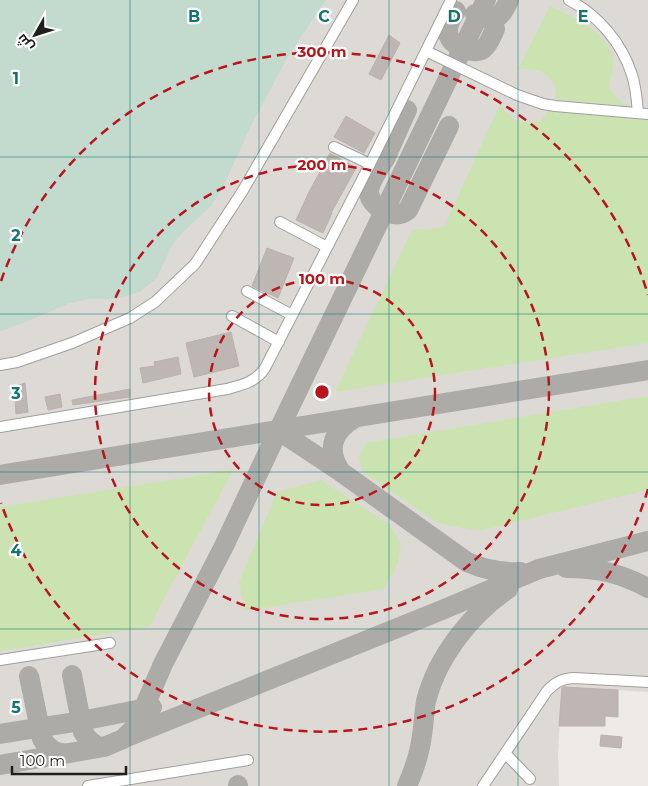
<svg xmlns="http://www.w3.org/2000/svg" width="648" height="786" viewBox="0 0 648 786" font-family="Montserrat,Cairo,sans-serif">
	<style>
		.airport { fill: #dddad6 }
		.grass { fill: #cbe3b0 }
		.wetland { fill: #c3dacf }
		.lines { fill: none; stroke-linecap: round; stroke-linejoin: round }
		.taxiway { stroke: #adaba8; stroke-width: 20 }
		.building { fill: #beb6b2; stroke: #beb1a9 }
		.minor-casing { stroke: #9f9f9f; stroke-width: 12 }
		.minor { stroke: #fff; stroke-width: 10 }
		.grid { fill: none; stroke: #0f766e; stroke-width: 1; stroke-opacity: 0.55 }
		.ring { fill: none; stroke: #b8141a; stroke-width: 2.5; stroke-dasharray: 9 6 }
		.grid-label { font-size: 16px; text-anchor: middle; font-weight: bold; fill: #0f766e; stroke: #fff; stroke-width: 4.5; stroke-linejoin: round; paint-order: stroke }
		.centre { fill: #b8141a; stroke: #fff; stroke-width: 2.5 }
		.ring-label { font-size: 15px; text-anchor: middle; font-weight: bold; fill: #b8141a; stroke: #fff; stroke-width: 4.5; stroke-linejoin: round; paint-order: stroke }
	</style>
	<rect width="100%" height="100%" fill="#eeeae5"/>
	<path class="airport" d="M0,0H648V692L562,687L558,754L559,786H0Z"/>
	<path class="grass" d="M550,6C571,16 607,32 613,57C615,64 610,79 609,88C616,98 622,105 634,107L555,99L556,88L550,78L540,70L518,69Z
		M500,104C513,122 519,124 541,121L550,109L648,117V343L335,392L412,230L444,227Z
		M648,396V490L478,531L437,523L363,472L359,457L366,443Z
		M233,470L149,627L0,651V507Z
		M321,480L389,524L401,543L399,560L384,589L245,611L239,582L277,492Z"/>
	<path class="wetland" d="M0,0H326L287,58L250,128L223,187L212,205L182,233L171,247L157,278L140,292L116,299H90L70,303L21,324L0,331Z"/>
	<g class="lines">
		<path class="taxiway" d="M456,11C452,17 447,25 448,33C449,45 472,56 483,49C489,45 492,35 495,29
			M475,14C496,24 500,19 509,0
			M407,110C400,125 393,141 386,157C381,166 369,182 369,192C369,203 381,210 390,213C397,216 403,214 408,210L449,126
			M279,431L341,472L467,562C485,570 502,573 521,572
			M341,472C326,450 332,431 355,418
			M0,475L648,370
			M566,568C597,568 620,573 648,588
			M72,675L83,732C88,740 94,747 104,747
			M29,676L42,739C48,748 57,755 68,753
			M0,734L81,721L152,707
			M127,737L442,610L539,569L648,541
			M0,765L104,747L123,739L136,726L163,664L224,546L270,448L486,0
			M238,785V786
			M407,786C414,770 420,753 422,735C424,723 424,712 426,701C437,657 471,614 508,589"/>
	</g>
	<path class="building" d="M389,35L400,43L381,80L369,74Z
		M346,116L375,133L364,153L334,137Z
		M330,153L356,168L331,213H332L323,233L296,220L309,192Z
		M267,248L294,258L278,298L252,286Z
		M231,332L239,366L194,377L186,343Z
		M178,357L181,374L143,383L140,368L155,366L154,362Z
		M25,383L28,412L16,414L14,387Z
		M130,389V397L73,405L72,400Z
		M60,394L62,407L48,410L45,397Z
		M564,687L618,690V717L605,716V726H559L562,688Z
		M601,735L622,737L621,748L600,746Z"/>
	<g class="lines">
		<defs>
			<path id="minor" d="M569,0C598,15 622,43 632,75C636,87 637,101 638,113
				M426,51L517,95L543,104L555,106L648,114
				M334,147L370,164
				M280,222L327,247
				M247,291L292,315
				M232,316L279,342
				M0,365L17,362L72,343L130,318L155,302L195,264L242,192L353,0
				M0,427L227,389C242,385 256,382 265,368L370,164L451,0
				M0,660L110,643
				M505,753L530,779
				M88,786L248,760
				M483,786L547,691C555,682 563,678 574,678L648,682"/>
		</defs>
		<use href="#minor" class="minor-casing"/>
		<use href="#minor" class="minor"/>
	</g>
	<path class="grid" d="M130,0V786M259,0V786M389,0V786M518,0V786M0,157H648M0,314H648M0,472H648M0,629H648"/>
	<g class="ring">
		<circle cx="322" cy="392" r="113"/>
		<circle cx="322" cy="392" r="227"/>
		<path d="M648 489A340 340 0 0 1 1 503M1 281A340 340 0 0 1 648 295"/>
	</g>
	<g class="grid-label">
		<text x="194" y="22">B</text>
		<text x="324" y="22">C</text>
		<text x="454" y="22">D</text>
		<text x="583" y="22">E</text>
		<text x="16" y="84">1</text>
		<text x="16" y="241">2</text>
		<text x="16" y="399">3</text>
		<text x="16" y="556">4</text>
		<text x="16" y="713">5</text>
	</g>
	<circle cx="322" cy="392" r="8" class="centre"/>
	<g class="ring-label">
		<text x="322" y="57">300 m</text>
		<text x="322" y="170">200 m</text>
		<text x="322" y="284">100 m</text>
	</g>
	<g transform="translate(35 35) rotate(231)" stroke="#ffffff" stroke-width="4" paint-order="stroke">
	<path d="M0-4L9 19L0 12L-9 19Z" fill="#1e1e1e"/>
	<text y="-8" font-size="14" font-weight="bold" text-anchor="middle" fill="#1e1e1e">ش</text>
	</g>
	<path d="M12 766v8h114v-8" fill="none" stroke="#1e1e1e" stroke-width="2.5"/>
	<text x="20" y="766" font-size="15" fill="#1e1e1e" stroke="#ffffff" stroke-width="4" paint-order="stroke">100 m</text>
</svg>
